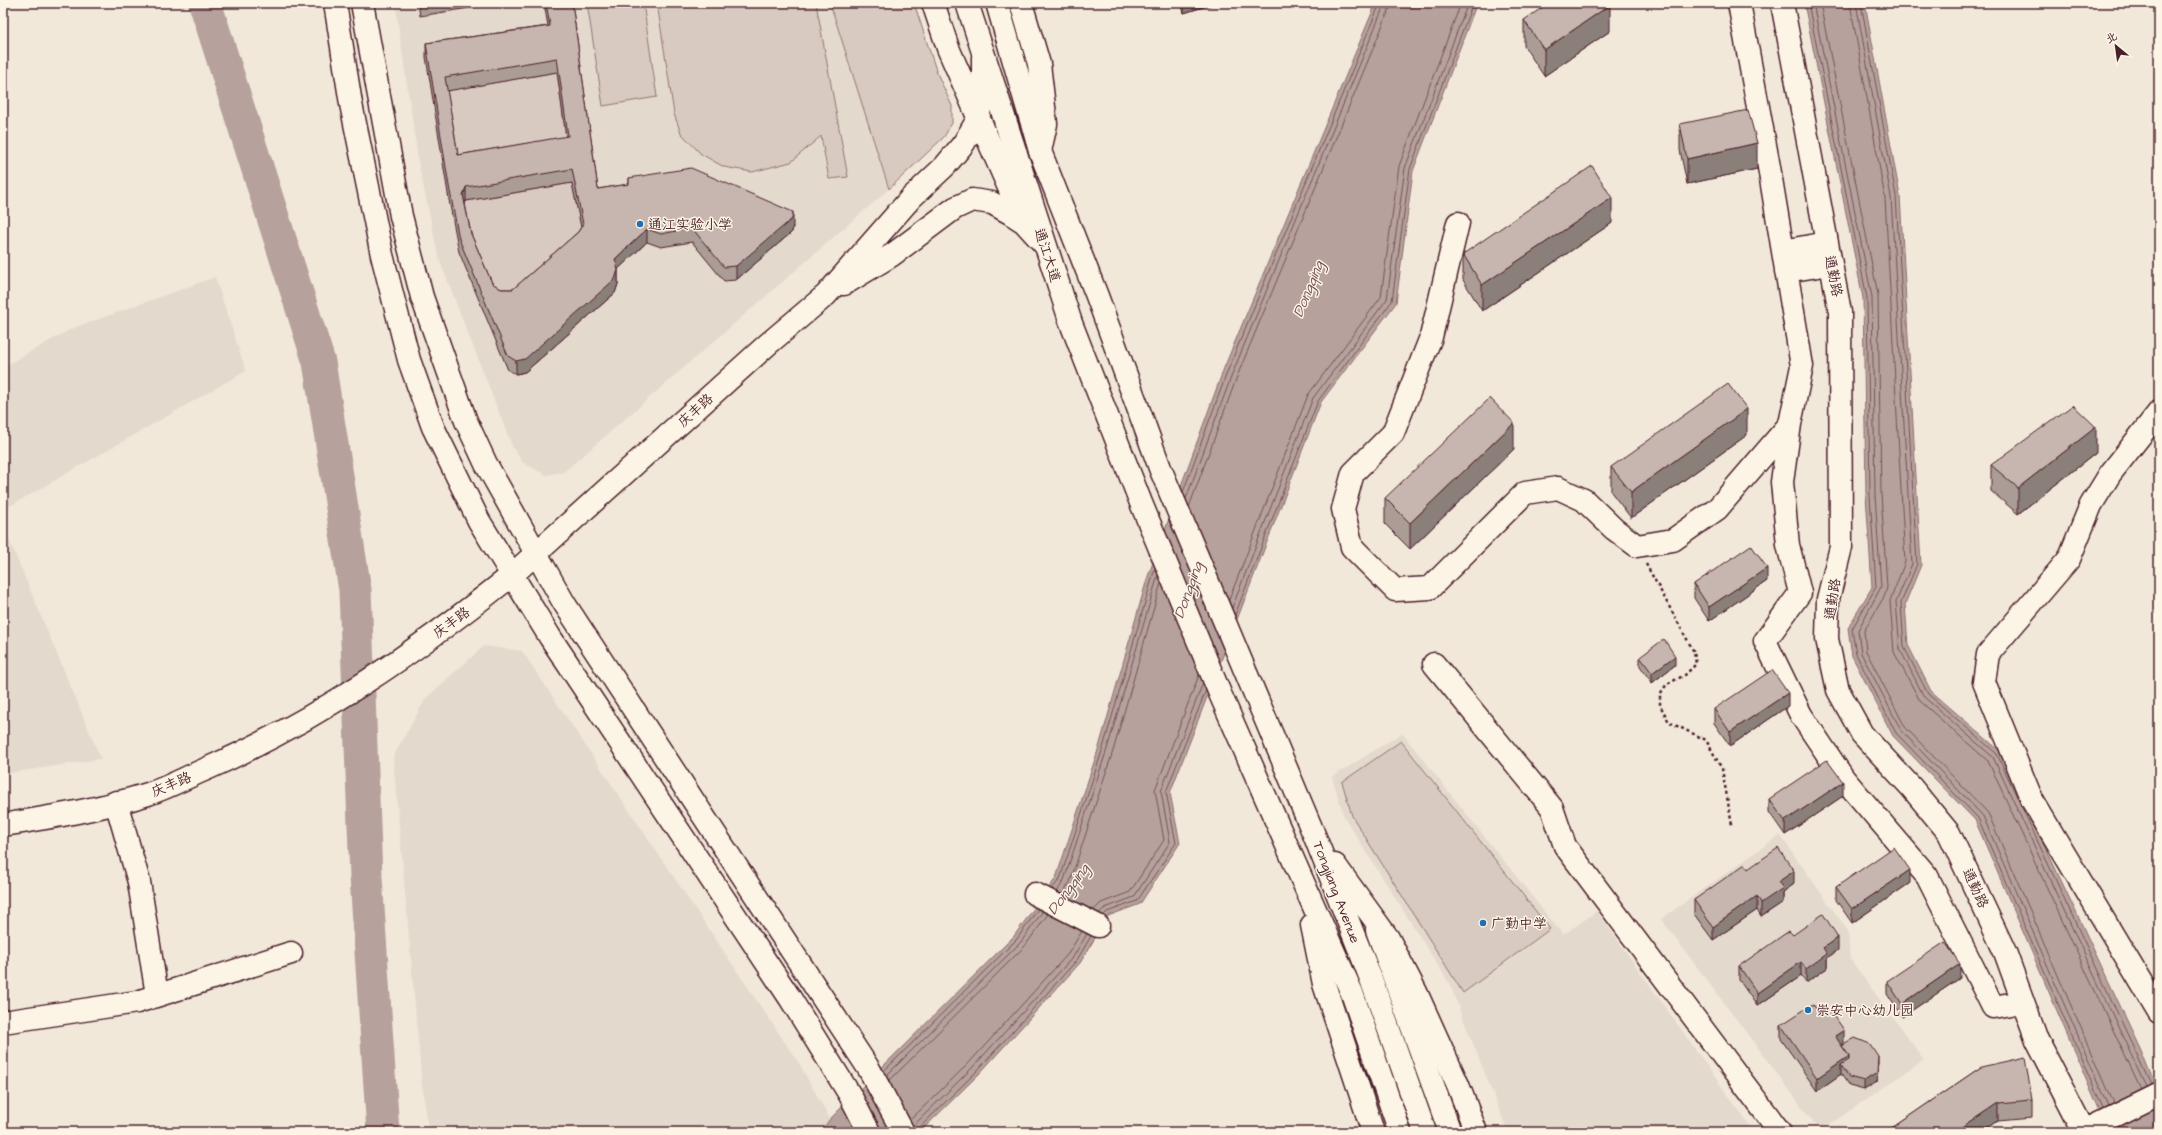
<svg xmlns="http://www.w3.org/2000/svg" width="2162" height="1135" viewBox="0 0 2162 1135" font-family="'Architects Daughter','LXGW WenKai TC',sans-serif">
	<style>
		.built { fill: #e4d9cd }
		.green { fill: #d8cac0; stroke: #917476 }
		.water { fill: #b6a19c; stroke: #8b6d6f }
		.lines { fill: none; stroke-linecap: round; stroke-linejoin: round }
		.shore { stroke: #755358; stroke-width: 1 }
		.river { stroke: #b6a19c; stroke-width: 33 }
		.minor-casing { stroke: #4a1f2b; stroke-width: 25 }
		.major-casing { stroke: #4a1f2b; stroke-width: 25 }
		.highway-casing { stroke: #4a1f2b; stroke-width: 25 }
		.path { stroke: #4a1f2b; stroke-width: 2.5; stroke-dasharray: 3 3; stroke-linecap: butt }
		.minor { stroke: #fcf5e5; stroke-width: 22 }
		.major { stroke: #fcf5e5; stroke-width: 22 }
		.highway { stroke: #fcf5e5; stroke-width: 22 }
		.wall { fill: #ab9d96; stroke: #4a1f2b; fill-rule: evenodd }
		.shaded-wall { fill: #8b7f7a; stroke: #4a1f2b }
		.building { fill: #c7b6af; stroke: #4a1f2b; fill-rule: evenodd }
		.poi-dot { fill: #1f6fb2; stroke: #fcf5e5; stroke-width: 1.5 }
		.labels { text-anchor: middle; stroke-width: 3; stroke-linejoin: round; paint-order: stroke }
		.poi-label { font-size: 14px; fill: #4a1f2b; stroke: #fcf5e5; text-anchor: start }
		.street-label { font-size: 14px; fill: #4a1f2b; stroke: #fcf5e5 }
		.water-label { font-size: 15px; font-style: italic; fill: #704c53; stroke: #fcf5e5 }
	</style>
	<rect width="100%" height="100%" fill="#f1e8da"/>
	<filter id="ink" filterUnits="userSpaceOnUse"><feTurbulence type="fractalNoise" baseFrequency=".025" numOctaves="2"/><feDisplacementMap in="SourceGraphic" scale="8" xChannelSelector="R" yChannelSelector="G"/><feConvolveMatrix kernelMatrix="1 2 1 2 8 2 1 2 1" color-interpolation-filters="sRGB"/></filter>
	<g filter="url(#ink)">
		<path class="built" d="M395,3H830L889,189L564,472L546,475L523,463L512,446L439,259L419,166Z
			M215,277L246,371L3,510V367L71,329Z
			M3,525L101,759L3,774Z
			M484,646L522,651L800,1065L830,1119L821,1132H429L422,1085L393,757L426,698Z
			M1402,733L1563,935L1597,911L1754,1132H1508L1449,983L1344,817L1332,777Z
			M1780,835L1848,931L1850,959L1924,1060L1820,1131L1661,919Z"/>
		<path class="green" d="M587,3H643L657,97L603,106Z
			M657,3H816L848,177L829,179L821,136L791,162L752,172L724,167L701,154L681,133L674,114Z
			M830,3H914L937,73L952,106V123L944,137L889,189Z
			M557,72L568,150L458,168L445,91Z
			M572,183L583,237L501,303C488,279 455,227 466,201Z
			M1401,741L1550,929L1463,993L1352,816L1342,782Z"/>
		<path class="water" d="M1376,3H1477L1413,171L1396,303L1321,402L1170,793L1180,843L1140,904L1108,916L1080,963L979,1074L920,1132H821L830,1119L1014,936L1056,878L1099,747L1147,579L1224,368Z
			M1804,3H1865L1900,196L1921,565L1905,604L1908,645L1931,691L2000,751L2141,1050L2159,1095V1132H2109L1975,820L1893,736L1852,656L1848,628L1872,587L1866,495L1863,298Z"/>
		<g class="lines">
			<path class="shore" d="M1808,3L1867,298L1870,495L1876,587L1852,629L1856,654L1896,733L1978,818L2103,1108
				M1813,3L1872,297L1875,495L1881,587L1858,630L1861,653L1901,730L1983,816L2108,1106
				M1820,3L1878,295L1881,494L1887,587L1885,595L1864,631L1866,651L1905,727L1988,813L2113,1103
				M1850,3L1885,198L1905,562L1890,601L1894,652L1920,701L1988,761L2141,1090
				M1856,3L1891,197L1912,564L1896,602L1900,649L1924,697L1993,757L2146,1087
				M1861,3L1896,196L1917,564L1901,603L1904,647L1928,694L1997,754L2151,1085
				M1183,492L1228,370L1380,3
				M1186,499L1233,372L1385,3
				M1189,507L1238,374L1389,10L1391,3
				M1229,600L1308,395L1381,297L1399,166L1461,3
				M1232,608L1313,398L1387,299L1405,168L1468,3
				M1235,615L1318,401L1392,301L1410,169L1473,3
				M1052,889L1060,879L1103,748L1155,568
				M1057,892L1064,880L1107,749L1158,575
				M1062,894L1070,882L1113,751L1161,583
				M1094,910L1101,903L1130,892L1164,840L1155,790L1199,675
				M1099,913L1105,908L1134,897L1170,842L1161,791L1203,683
				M1104,915L1107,912L1137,901L1176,843L1166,792L1206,690
				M884,1071L1017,939L1038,909
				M886,1076L1021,942L1043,911
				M889,1081L1025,946L1048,914
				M910,1120L968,1064L1068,954L1082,931
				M913,1126L972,1068L1073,957L1087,934
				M917,1132L919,1128L976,1072L1077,960L1091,936"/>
			<path class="river" d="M205,3L319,362L355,590L366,877L383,1132"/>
			<defs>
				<path id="minor" d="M335,3L351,104L382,255L409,360L433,427L479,521L550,637L790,998L850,1095L869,1132
					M362,3L401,216L422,297L466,421L486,464L564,603L869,1069L903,1132
					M1739,3L1769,167L1802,366L1790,424L1782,482L1788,545L1800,593L1765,641L1801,715L1844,779L1927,876L1993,1007L2022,1002
					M1782,3L1840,312L1841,547L1828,599L1827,639L1838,690L1862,734L1911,787L1949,833L2005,952L2037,1040L2084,1131
					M1458,223L1431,337L1393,433L1353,473L1343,509L1352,547L1395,590L1430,588L1525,493L1558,488L1584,500L1614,529L1637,546L1673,540L1717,509L1790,424
					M1783,251L1827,243
					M1786,271L1831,264
					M2159,412L2110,474L2091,505L2069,559L1988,654L1984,682L2032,800L2159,1012
					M1434,664L1552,808L1565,846L1780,1132
					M116,802L139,882L157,995
					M1035,894L1098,926
					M1377,930L1450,1132
					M3,1022L137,1002L291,953
					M2082,1132L2159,1094"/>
				<path id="major" d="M933,3L948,48L1024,222
					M1021,3L1039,64L1046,124L1040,151
					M844,284L892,255L955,208L972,200L992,203L1010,213L1024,222L1045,245
					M3,825C52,817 101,809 148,794C167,788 185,778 204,770C317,721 417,651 512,575L768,344L826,295L911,198L945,166L964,143L978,119L983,91V58"/>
				<path id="highway" d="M967,3L1071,323L1141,503L1221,696L1352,993L1400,1132
					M997,3L1040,151L1097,296L1160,468L1315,837L1371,979L1425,1132
					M1335,865L1388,938L1416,992L1458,1085L1476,1132
					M1312,925L1324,984L1373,1132"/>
			</defs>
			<use href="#minor" class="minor-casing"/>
			<use href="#major" class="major-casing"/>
			<use href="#highway" class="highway-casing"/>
			<path class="path" d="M1646,564L1694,652L1696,664L1685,675L1667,684L1660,694V705L1669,722L1706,740L1722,769L1732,825"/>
			<use href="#minor" class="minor"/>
			<use href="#major" class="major"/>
			<use href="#highway" class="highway"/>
		</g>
		<path class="wall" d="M418,3H500L420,16Z
			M544,3H572L598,189L629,184V178L793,226L792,232L736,280L724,281L692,242L661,247L647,242L618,269V284L615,293L525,372L516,374L508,370L459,252L449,200L426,57V43L548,26ZM557,72L566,137L458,155L447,91ZM572,183L581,227L578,232L513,289H501L492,283L471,234L465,204L466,201Z
			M1181,3H1216L1184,13Z
			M1524,20L1610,31L1544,76L1524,46Z
			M1680,124L1757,169L1687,184L1680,150Z
			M1612,223L1482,311L1463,280V254Z
			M1747,435L1631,518L1611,492V467Z
			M1514,449L1410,549L1385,524V498Z
			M2096,453L2018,514L1991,491V465Z
			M1767,581L1709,621L1694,598V584Z
			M1640,657L1675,665L1652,683L1640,666Z
			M1788,706L1730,746L1714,723V709Z
			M1843,796L1785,835L1769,812V799Z
			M1748,869L1794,884L1783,892V902L1761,917L1757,910L1713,940L1694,914V900Z
			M1910,883L1852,923L1836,900V887Z
			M1793,935L1838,950L1827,958V968L1806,983L1801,976L1757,1006L1739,980V966Z
			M1960,978L1902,1017L1887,994V981Z
			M1821,1016L1844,1044L1842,1045V1046L1878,1066L1877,1082L1864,1090L1849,1086L1841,1074L1817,1091L1781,1039V1025Z
			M1981,1067L2032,1100V1118L1998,1121L1982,1132H1886Z"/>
		<path class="shaded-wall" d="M1184,3H1216L1184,13Z
			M1610,5V31L1544,76V50Z
			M1757,143V169L1687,184V159Z
			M466,187V201L463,208V195Z
			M1612,198V223L1482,311V285Z
			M793,212V226L792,232L736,280V266Z
			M647,229V242L615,272V259Z
			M618,270V284L615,293L525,372L516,374V361Z
			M1747,409V435L1631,518V492Z
			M1514,423V449L1410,549V523Z
			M2096,427V453L2018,514V488Z
			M1767,568V581L1709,621V607Z
			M1675,656V665L1652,683V673Z
			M1788,693V706L1730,746V732Z
			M1843,782V796L1785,835V821Z
			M1910,870V883L1852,923V909Z
			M1794,871V884L1783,892V902L1761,917V903L1778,882Z
			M1757,896V910L1713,940V927Z
			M1838,937V950L1827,958V968L1806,983V969L1823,948Z
			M1801,962V976L1757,1006V993Z
			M1960,964V978L1902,1017V1004Z
			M1844,1030V1044L1835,1050V1036Z
			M1849,1056V1069L1841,1065V1074L1817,1091V1078Z
			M1878,1056V1066L1877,1082L1864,1090V1081Z
			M1998,1103V1121L1982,1132H1955Z"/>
		<path class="building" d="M546,3H572L598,189L629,184V178L691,168L793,212L792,219L736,266L724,267L692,228L661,234L647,229L615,259L618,270L615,279L525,359L516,361L508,356L459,239L449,186L426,43L550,26ZM557,58L568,136L458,155L445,77ZM572,169L583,224L578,232L513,289H501L492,283L471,234L463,195L466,187Z
			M1549,3H1608L1610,5L1544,50L1524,20Z
			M1748,110L1757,143L1687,159L1680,124Z
			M1592,166L1612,198L1482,285L1463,254Z
			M1728,384L1747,409L1631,492L1611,467Z
			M1490,398L1514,423L1410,523L1385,498Z
			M2073,405L2096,427L2018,488L1991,465Z
			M1751,545L1767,568L1709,607L1694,584Z
			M1664,639L1675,656L1652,673L1640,657Z
			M1772,670L1788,693L1730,732L1714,709Z
			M1827,760L1843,782L1785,821L1769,799Z
			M1894,847L1910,870L1852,909L1836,887Z
			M1778,848L1794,871L1778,882L1783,888L1761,903L1757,896L1713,927L1694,900L1745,864L1748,869Z
			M1823,914L1838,937L1823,948L1827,954L1806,969L1801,962L1757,993L1739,966L1789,931L1793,935Z
			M1945,942L1960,964L1902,1004L1887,981Z
			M1813,1004L1821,1016L1830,1010L1844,1030L1835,1036L1849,1056L1817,1078L1781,1025Z
			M1855,1038L1870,1044L1878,1056L1877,1073L1864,1081L1849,1077L1841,1065L1849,1060V1056L1842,1046Z
			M2025,1057L2032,1100L1998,1103L1955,1132H1886L1981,1067Z"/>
	</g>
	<g class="poi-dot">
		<circle cx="640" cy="224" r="4"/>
		<circle cx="1483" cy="923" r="4"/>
		<circle cx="1808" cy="1010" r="4"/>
	</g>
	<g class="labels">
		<g class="poi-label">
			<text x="648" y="229">通江实验小学</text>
			<text x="1491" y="928">广勤中学</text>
			<text x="1816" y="1015">崇安中心幼儿园</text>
		</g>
		<g class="street-label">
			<text transform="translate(1048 255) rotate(72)" y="5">通江大道</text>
			<text transform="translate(1834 276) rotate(79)" y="5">通勤路</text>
			<text transform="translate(695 410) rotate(-42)" y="5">庆丰路</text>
			<text transform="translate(1832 599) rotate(-82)" y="5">通勤路</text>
			<text transform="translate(451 622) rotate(-36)" y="5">庆丰路</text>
			<text transform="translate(171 784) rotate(-23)" y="5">庆丰路</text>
			<text transform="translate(1976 888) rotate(65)" y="5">通勤路</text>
			<text transform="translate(1337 892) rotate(69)" y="5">Tongjiang Avenue</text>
		</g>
		<g class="water-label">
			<text transform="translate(1308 289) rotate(-68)" y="5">Dongqing</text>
			<text transform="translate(1188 590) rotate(-70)" y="5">Dongqing</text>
			<text transform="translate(1068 889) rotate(-53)" y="5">Dongqing</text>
		</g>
	</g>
	<rect width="2162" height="1135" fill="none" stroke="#fcf5e5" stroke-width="16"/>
	<rect x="8" y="8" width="2146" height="1119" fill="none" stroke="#4a1f2b" stroke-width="1.5" filter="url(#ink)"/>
	<g transform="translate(2116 46) rotate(331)" stroke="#fcf5e5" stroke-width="3" paint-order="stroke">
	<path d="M0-3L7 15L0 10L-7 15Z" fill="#4a1f2b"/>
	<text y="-6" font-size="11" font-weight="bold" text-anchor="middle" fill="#4a1f2b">北</text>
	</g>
</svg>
